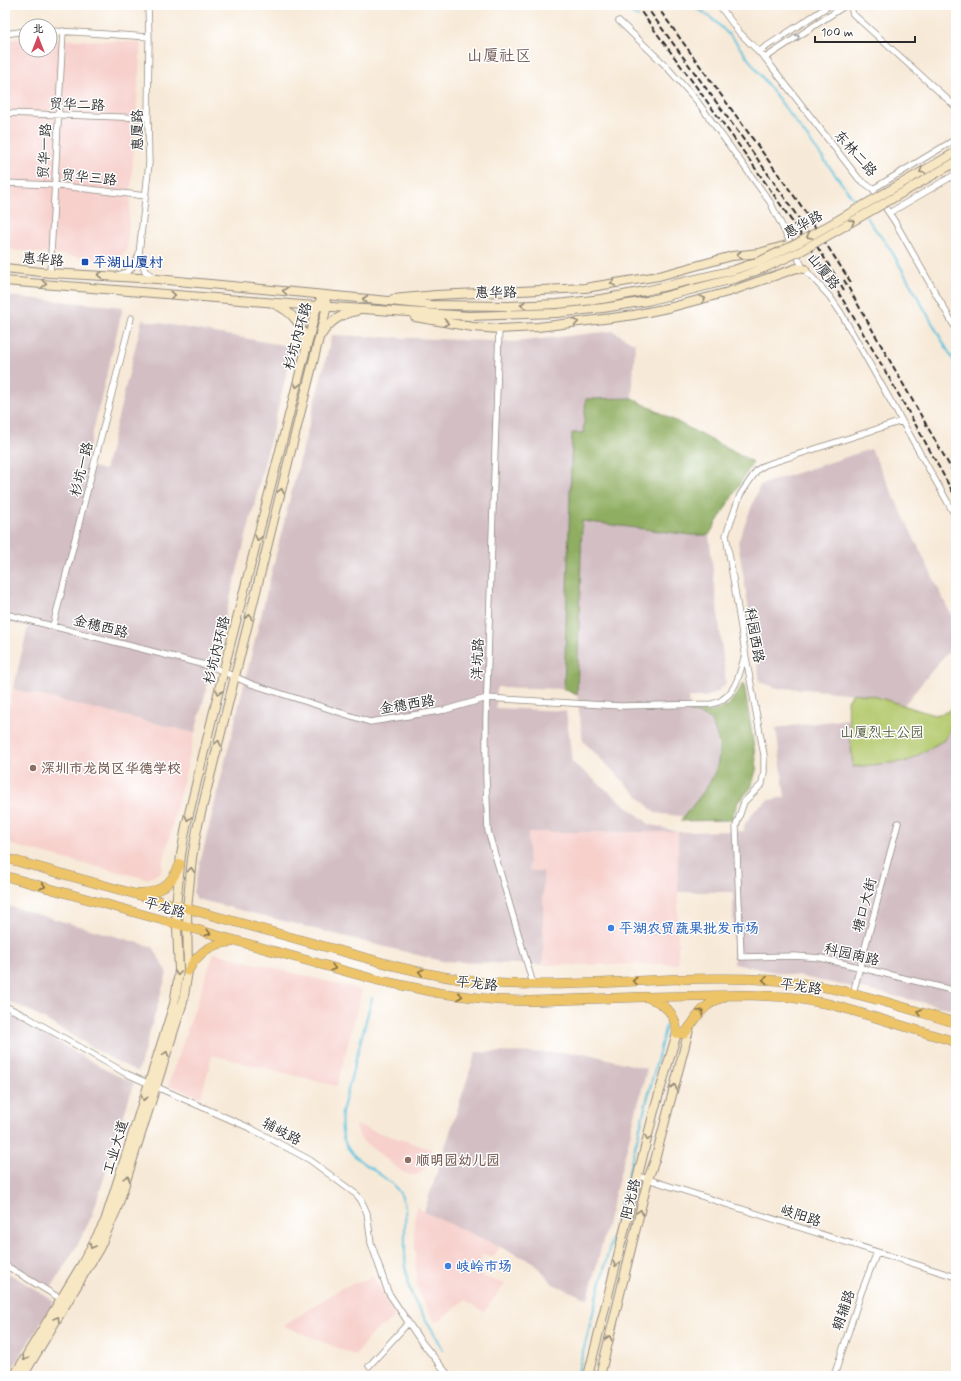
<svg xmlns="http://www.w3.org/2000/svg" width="961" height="1381" viewBox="0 0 961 1381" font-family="Mynerve,'LXGW WenKai TC',sans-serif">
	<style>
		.built { fill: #f7d0cc }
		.industrial { fill: #d2bec3 }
		.green { fill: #b5ca6f; stroke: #707a4d }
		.forest { fill: #90ae62; stroke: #5e6c46 }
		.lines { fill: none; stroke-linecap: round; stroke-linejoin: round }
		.stream { stroke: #60c3de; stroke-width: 2 }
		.street-casing { stroke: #918a81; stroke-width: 7 }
		.secondary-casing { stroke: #918a81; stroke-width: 10 }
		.primary-casing { stroke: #918a81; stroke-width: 10 }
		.street { stroke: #fff; stroke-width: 5.5 }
		.secondary { stroke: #f8e7c3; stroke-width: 8 }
		.primary { stroke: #eec469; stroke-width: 9 }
		.rail { stroke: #2b2b2b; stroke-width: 2; stroke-dasharray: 6 3; stroke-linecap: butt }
		.secondary-bridge-casing { stroke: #918a81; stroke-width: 10; stroke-linecap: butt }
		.secondary-bridge { stroke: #f8e7c3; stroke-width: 8 }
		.oneway { stroke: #a0a0a0 }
		.oneway2 { stroke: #928977 }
		.oneway3 { stroke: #837047 }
		.transit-dot { fill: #1a4fb4; stroke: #fff; stroke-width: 1.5 }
		.education-dot { fill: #8d6e63; stroke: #fff; stroke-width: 1.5 }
		.shop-dot { fill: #3f7fe0; stroke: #fff; stroke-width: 1.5 }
		.labels { text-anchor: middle; stroke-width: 3; stroke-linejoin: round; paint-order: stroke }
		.street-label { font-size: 14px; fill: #2b2b2b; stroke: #fff }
		.transit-label { font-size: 14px; font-weight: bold; fill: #164399; stroke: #fff; text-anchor: start }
		.park-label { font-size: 14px; fill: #545b3f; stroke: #fff }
		.education-label { font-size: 14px; font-weight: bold; fill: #785e54; stroke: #fff; text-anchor: start }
		.shop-label { font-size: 14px; font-weight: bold; fill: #366cbe; stroke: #fff; text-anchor: start }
		.quarter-label { font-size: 16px; fill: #6f5a57; stroke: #fff }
	</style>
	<rect width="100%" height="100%" fill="#fff"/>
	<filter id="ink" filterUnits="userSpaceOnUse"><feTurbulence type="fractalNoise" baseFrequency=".025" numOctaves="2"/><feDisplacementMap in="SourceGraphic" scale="8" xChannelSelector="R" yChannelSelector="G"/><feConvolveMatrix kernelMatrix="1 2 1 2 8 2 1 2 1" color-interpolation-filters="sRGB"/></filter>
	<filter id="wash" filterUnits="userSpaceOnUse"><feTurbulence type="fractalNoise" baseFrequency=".012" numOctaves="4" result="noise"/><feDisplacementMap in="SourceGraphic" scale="16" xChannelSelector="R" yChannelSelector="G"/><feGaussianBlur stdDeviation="0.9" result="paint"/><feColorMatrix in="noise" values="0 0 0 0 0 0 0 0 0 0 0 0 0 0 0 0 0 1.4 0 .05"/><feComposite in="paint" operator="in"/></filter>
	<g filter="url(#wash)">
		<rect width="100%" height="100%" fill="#f7e9d7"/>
		<path class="built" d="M13,39H26V50H50V39L141,42L127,249L121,256L105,260L5,249V41Z
			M13,689L195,733L161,872L148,879L65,859L5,843V722Z
			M528,832H678V964L543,965V872L529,871Z
			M214,953L362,990L337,1086L212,1055L201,1097L168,1085Z
			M355,1125L431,1149L423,1172L415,1175H410L403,1172L364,1142L360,1138Z
			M416,1206L424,1212L500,1247L493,1257L482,1255L479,1275L505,1284L484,1312L465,1300L436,1323L422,1300L417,1285L415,1252L414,1226Z
			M373,1277L396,1316L372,1334L355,1355L284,1326L341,1288Z"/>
		<path class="industrial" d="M5,296L123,307L85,465L105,470L142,320L293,347L254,506L195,733L13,689L28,627L5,621Z
			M613,331L635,344L632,398L586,399L583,433H572L564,689L497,687L496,708L566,711L572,762L649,824L678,832L744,831V825L756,809L769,800L785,797L776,728L848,719L853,767L908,761L956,719V1010L872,991L734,964L733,892H678V832H528L529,871H543V965L441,961L197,899L193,892L286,514L332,335L515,342Z
			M871,449L956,625V647L944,656L903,706L874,696L806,689L778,688L760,682L738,542L760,485Z
			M582,520L691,535H709L726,683L717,692L706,697H688L689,711L709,718L715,730L719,761L717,780L686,817L655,813L583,741L577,695Z
			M5,905L153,947L167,973L138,1072L114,1060L30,1011L5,1000Z
			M5,1013L24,1022L108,1071L134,1083L92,1216L78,1244L51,1288L5,1261Z
			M476,1052L585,1053L647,1069L588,1299L553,1284L535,1263L424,1212Z
			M5,1271L54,1301L8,1376H5Z"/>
		<path class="green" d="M853,693L874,696L934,715L944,713L956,707V719L944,740L908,761L853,767L847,701Z"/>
		<path class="forest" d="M632,398L753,462L709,535H691L582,521L577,695L564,689L572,433H583L586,399Z
			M744,683L757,767L751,788L738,802L731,820L680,821C707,788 734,762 709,718L689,711L711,712L728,706Z"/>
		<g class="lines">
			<path class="stream" d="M626,5L633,14L638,17
				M690,5C709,13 721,27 735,41L858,205
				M866,217L891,250L956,365
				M372,998L342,1112C338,1151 354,1156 382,1176C390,1182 397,1187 401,1195C407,1206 405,1219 405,1231C405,1248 404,1266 408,1283C414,1308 433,1326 443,1350
				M577,1376L666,1025"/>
		</g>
	</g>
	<g filter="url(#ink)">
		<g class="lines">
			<defs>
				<path id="street" d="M719,5L739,32L765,58L859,179L873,189L895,222L956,329
					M850,5L853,14L956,107
					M619,21L664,64L697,101L770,202L802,266L830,297L841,313L956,517
					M50,31L75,32L149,37
					M5,34L26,31
					M758,52L830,5
					M765,58L846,5
					M5,113L148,118
					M5,183L54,185L146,196
					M873,189L956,139
					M889,213L956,174
					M139,254L145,271L155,278
					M50,273L63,31
					M118,275C131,272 135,266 139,254L149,163L148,118L149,37L148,5
					M499,329L486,718V778L488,831L533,984
					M902,421L765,465L757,470L740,495L726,535L745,652L764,755V772L762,784L744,802L736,826L741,957L795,956L821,958L956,991
					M5,614L213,667L251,684L370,722L445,710L487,698L621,706L712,704C715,703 720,702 723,699C737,690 741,669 745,654
					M53,626L131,318
					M853,993L898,823
					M5,1006L27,1017L127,1074L252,1129L310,1160L357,1195L361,1200L367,1213L371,1243L388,1292L420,1340L449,1376
					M638,1176L956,1277
					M5,1265L61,1299H63
					M369,1366L408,1323
					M834,1376L861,1293L877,1252"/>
				<path id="secondary" d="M5,268L50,273L157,279L431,305L508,306L557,304L602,299L645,291
					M5,281L302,305L469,316L557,313L603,308L647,301
					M393,299L436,295L585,288L659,276L732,256L759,253L791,244
					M274,304C291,311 305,326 305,345
					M415,317L473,327L499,329L538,327L612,318L634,315L672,307L728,292L797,268L805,269
					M322,334C329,322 342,314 356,311
					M14,1376L82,1264L105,1221L174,1004L177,986L179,970L176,906L181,855L186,826L227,657L317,306L324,295
					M23,1376L99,1249L117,1209L183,1002L188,971L187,909L192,858L197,829L327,306L324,295
					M588,1376L654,1111L677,1033
					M600,1376L648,1179L655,1160L689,1030"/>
				<path id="primary" d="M5,858L395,966C427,974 458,980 490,983C533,986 577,984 620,982C670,979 721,977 771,980C835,984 895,1005 956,1023
					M5,876L377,980L439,993L496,1000L530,1001L643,997L748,995L789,997L829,1004L854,1011L956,1042
					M139,893C160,894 173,882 180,864
					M188,971C198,952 212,942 233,942
					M649,998C666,1004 676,1015 677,1033L684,1034C688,1030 690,1026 694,1021C701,1010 711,1001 724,997"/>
			</defs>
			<use href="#street" class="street-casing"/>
			<use href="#secondary" class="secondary-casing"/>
			<use href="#primary" class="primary-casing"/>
			<use href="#street" class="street"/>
			<use href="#secondary" class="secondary"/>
			<use href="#primary" class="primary"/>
			<path class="rail" d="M636,5C697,88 759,170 815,256C866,334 911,416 956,498
				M645,5C713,99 785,191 844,290
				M656,5L802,207L852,284
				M844,280L956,477"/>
			<defs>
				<path id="secondary-bridge" d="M645,291L734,270L760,261L798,243L956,152
					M647,301L737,278L764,268L801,251L956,162"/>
			</defs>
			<use href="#secondary-bridge" class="secondary-bridge-casing"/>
			<use href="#secondary-bridge" class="secondary-bridge"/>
		</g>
		<defs><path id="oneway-chevron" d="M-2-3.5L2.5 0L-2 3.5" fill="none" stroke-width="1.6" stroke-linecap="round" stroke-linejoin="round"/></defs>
		<use class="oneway" href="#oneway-chevron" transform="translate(797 37) rotate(-33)"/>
		<g class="oneway2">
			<use href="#oneway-chevron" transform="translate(922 171) rotate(150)"/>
			<use href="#oneway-chevron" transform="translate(852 222) rotate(-30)"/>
			<use href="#oneway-chevron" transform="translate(809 236) rotate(150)"/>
			<use href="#oneway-chevron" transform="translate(739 255) rotate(174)"/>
			<use href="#oneway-chevron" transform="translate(100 275) rotate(-177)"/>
			<use href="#oneway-chevron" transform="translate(613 283) rotate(171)"/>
			<use href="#oneway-chevron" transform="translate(44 284) rotate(4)"/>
			<use href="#oneway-chevron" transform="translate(285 291) rotate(-175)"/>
			<use href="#oneway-chevron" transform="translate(173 295) rotate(4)"/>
			<use href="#oneway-chevron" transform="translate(365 299) rotate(-174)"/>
			<use href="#oneway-chevron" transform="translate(703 299) rotate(-15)"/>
			<use href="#oneway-chevron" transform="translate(523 305) rotate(178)"/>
			<use href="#oneway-chevron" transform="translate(576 322) rotate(-7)"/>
			<use href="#oneway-chevron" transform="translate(446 323) rotate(10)"/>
			<use href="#oneway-chevron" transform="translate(297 385) rotate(104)"/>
			<use href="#oneway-chevron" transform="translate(281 491) rotate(-76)"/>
			<use href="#oneway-chevron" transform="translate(258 538) rotate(104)"/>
			<use href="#oneway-chevron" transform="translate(249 617) rotate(-76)"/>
			<use href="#oneway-chevron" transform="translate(219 692) rotate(104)"/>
			<use href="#oneway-chevron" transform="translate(218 743) rotate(-76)"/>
			<use href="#oneway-chevron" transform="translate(188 818) rotate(104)"/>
			<use href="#oneway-chevron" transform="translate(191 870) rotate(-85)"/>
			<use href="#oneway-chevron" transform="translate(178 973) rotate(93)"/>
			<use href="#oneway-chevron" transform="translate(166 1054) rotate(-72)"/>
			<use href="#oneway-chevron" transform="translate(674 1087) rotate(-74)"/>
			<use href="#oneway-chevron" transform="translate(144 1098) rotate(107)"/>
			<use href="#oneway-chevron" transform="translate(648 1138) rotate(104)"/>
			<use href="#oneway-chevron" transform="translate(127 1178) rotate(-72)"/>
			<use href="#oneway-chevron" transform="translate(640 1212) rotate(-76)"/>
			<use href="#oneway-chevron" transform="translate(92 1246) rotate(119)"/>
			<use href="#oneway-chevron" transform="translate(616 1264) rotate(104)"/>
			<use href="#oneway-chevron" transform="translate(57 1319) rotate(-59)"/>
			<use href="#oneway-chevron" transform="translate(609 1338) rotate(-76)"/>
			<use href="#oneway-chevron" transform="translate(25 1358) rotate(121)"/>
		</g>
		<g class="oneway3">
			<use href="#oneway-chevron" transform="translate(43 886) rotate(16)"/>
			<use href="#oneway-chevron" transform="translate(208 933) rotate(16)"/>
			<use href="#oneway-chevron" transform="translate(333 968) rotate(16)"/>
			<use href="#oneway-chevron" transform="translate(421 972) rotate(-167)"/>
			<use href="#oneway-chevron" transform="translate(765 980) rotate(-178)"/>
			<use href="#oneway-chevron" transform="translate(635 981) rotate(177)"/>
			<use href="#oneway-chevron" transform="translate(460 996) rotate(7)"/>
			<use href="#oneway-chevron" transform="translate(701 1012) rotate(-47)"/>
			<use href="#oneway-chevron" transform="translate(919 1012) rotate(-163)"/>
		</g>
	</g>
	<rect class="transit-dot" x="81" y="258" width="8" height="8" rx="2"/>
	<g class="education-dot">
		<circle cx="33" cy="768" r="4"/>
		<circle cx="408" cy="1160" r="4"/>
	</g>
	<g class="shop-dot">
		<circle cx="611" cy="928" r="4"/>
		<circle cx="448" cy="1266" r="4"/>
	</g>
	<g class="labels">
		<g class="street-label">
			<text transform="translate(77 104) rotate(2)" y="5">贸华二路</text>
			<text transform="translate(137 130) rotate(-91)" y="5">惠厦路</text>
			<text transform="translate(44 151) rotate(-87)" y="5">贸华一路</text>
			<text transform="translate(856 153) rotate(49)" y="5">东林二路</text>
			<text transform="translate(89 177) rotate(6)" y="5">贸华三路</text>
			<text transform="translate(803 224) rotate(-29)" y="5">惠华路</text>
			<text transform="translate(43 259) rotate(5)" y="5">惠华路</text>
			<text transform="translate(824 271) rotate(51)" y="5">山厦路</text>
			<text transform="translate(496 292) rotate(-1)" y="5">惠华路</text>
			<text transform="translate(297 336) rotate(-74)" y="5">杉坑内环路</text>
			<text transform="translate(81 469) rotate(-76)" y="5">杉坑一路</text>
			<text transform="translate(101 626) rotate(14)" y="5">金穗西路</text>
			<text transform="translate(755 635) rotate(80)" y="5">科园西路</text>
			<text transform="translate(216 650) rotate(-76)" y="5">杉坑内环路</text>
			<text transform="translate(477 659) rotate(-87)" y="5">洋坑路</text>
			<text transform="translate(407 704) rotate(-9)" y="5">金穗西路</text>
			<text transform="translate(864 905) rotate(-75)" y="5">塘口大街</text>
			<text transform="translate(165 907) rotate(16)" y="5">平龙路</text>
			<text transform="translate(852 954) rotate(13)" y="5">科园南路</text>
			<text transform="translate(477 983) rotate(6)" y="5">平龙路</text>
			<text transform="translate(801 986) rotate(8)" y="5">平龙路</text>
			<text transform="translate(282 1131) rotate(28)" y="5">辅岐路</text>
			<text transform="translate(115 1147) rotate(-73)" y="5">工业大道</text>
			<text transform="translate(630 1199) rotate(-76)" y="5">阳光路</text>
			<text transform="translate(801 1215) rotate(18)" y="5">岐阳路</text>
			<text transform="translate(843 1310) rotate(-71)" y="5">朝辅路</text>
		</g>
		<g class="transit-label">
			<text x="93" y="267">平湖山厦村</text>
		</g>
		<g class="park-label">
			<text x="882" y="737">山厦烈士公园</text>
		</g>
		<g class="education-label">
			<text x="41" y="773">深圳市龙岗区华德学校</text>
			<text x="416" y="1165">顺明园幼儿园</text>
		</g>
		<g class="shop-label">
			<text x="619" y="933">平湖农贸蔬果批发市场</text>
			<text x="456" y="1271">岐岭市场</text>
		</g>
		<g class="quarter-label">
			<text x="499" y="61">山厦社区</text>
		</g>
	</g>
	<rect width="961" height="1381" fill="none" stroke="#fff" stroke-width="20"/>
	<g transform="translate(38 38)"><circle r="19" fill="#ffffff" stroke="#aaaaaa"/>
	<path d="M0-3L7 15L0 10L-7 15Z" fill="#d1495b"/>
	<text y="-6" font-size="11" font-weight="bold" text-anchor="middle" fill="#2b2b2b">北</text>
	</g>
	<path d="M815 36v6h100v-6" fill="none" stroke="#2b2b2b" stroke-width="2"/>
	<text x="821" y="36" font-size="12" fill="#2b2b2b" stroke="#ffffff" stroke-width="3" paint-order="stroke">100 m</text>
</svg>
